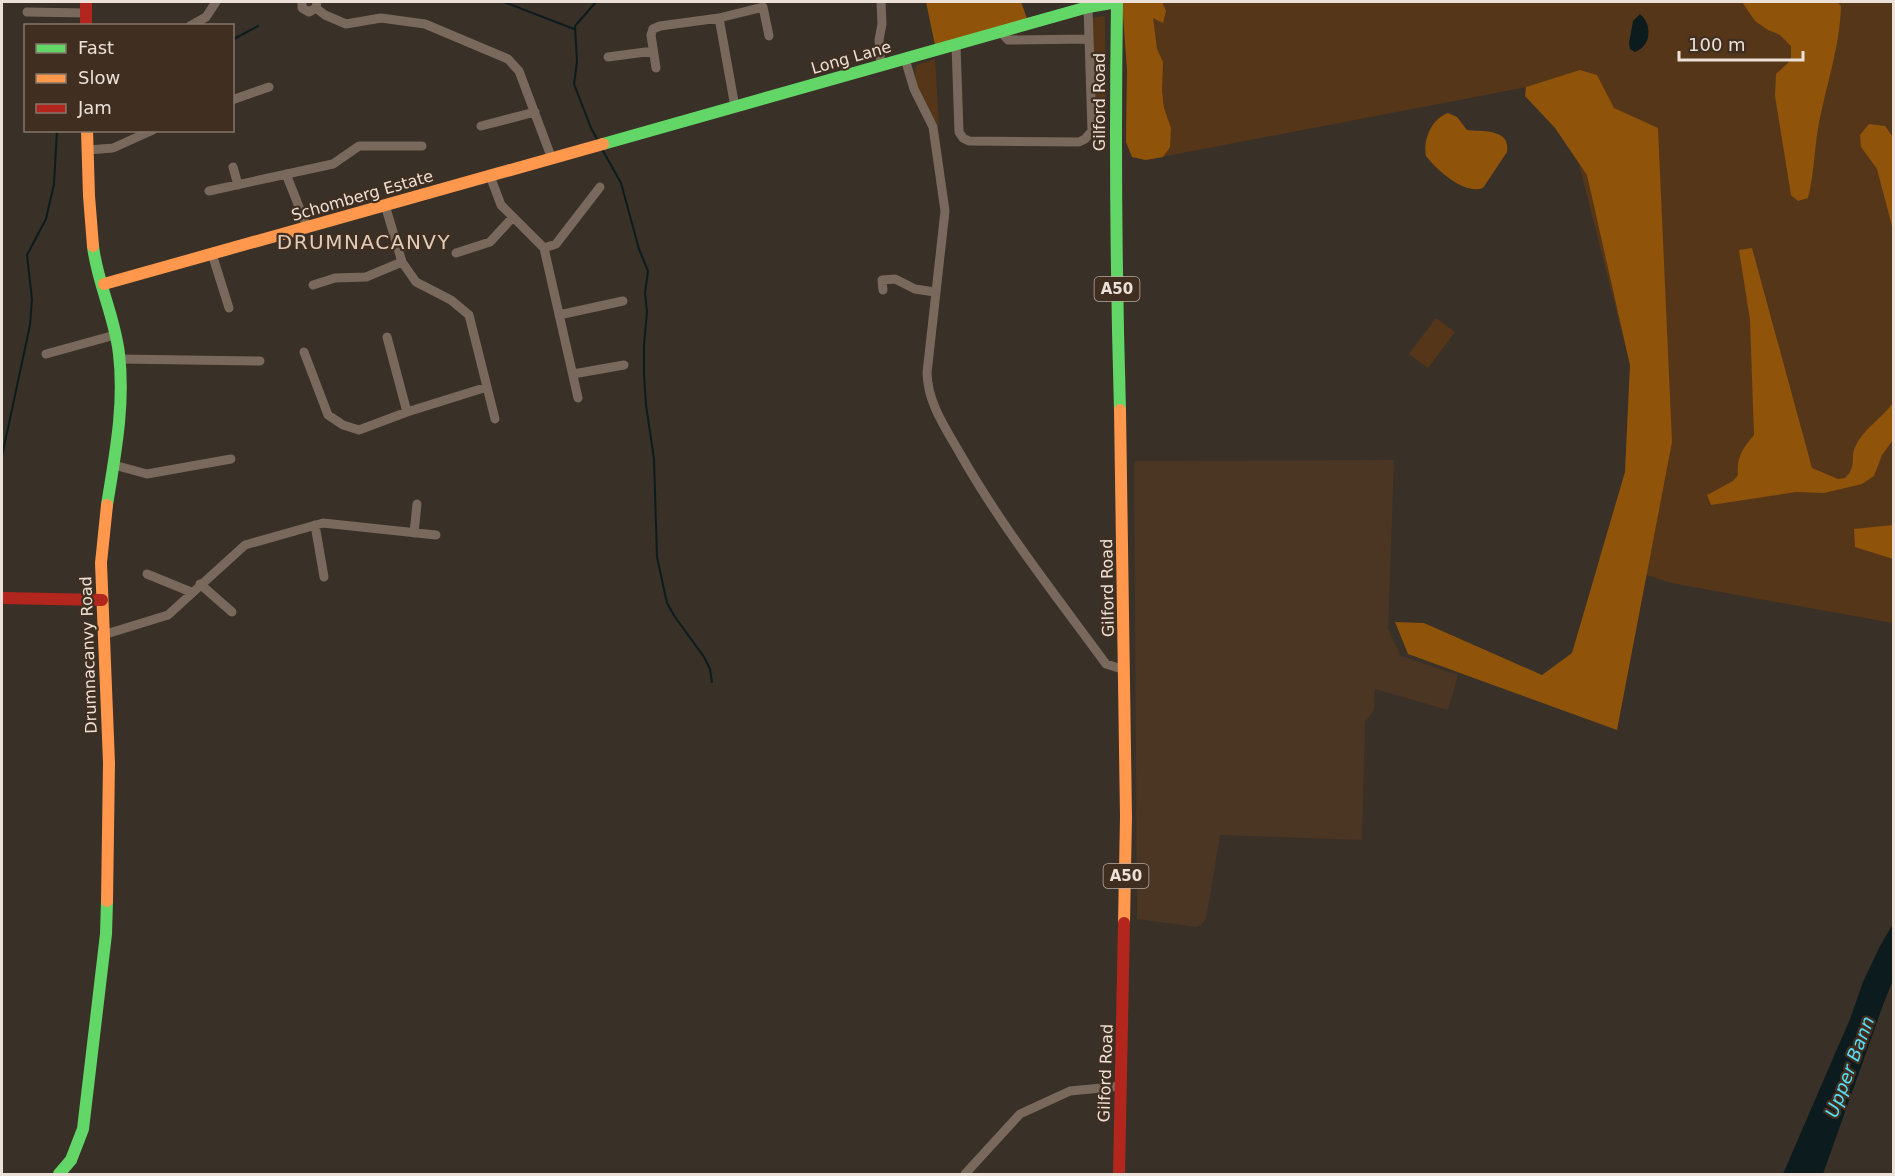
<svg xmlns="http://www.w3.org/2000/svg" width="1895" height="1176" viewBox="0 0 1895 1176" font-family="'DejaVu Sans',sans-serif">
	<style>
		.built { fill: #4b3624 }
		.green { fill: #553619 }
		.forest { fill: #8f530a }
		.water { fill: #0c1c1e }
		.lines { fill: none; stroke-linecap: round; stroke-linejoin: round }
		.stream { stroke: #0c1c1e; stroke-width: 2 }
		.street { stroke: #79695c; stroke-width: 9 }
		.fast { stroke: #63d668; stroke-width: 12 }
		.slow { stroke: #ff974d; stroke-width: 12 }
		.jam { stroke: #b3261e; stroke-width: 12 }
		.labels { text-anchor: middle; stroke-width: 4.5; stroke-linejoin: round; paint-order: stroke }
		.shield { fill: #402f20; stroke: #b8aca1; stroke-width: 1.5 }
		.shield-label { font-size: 15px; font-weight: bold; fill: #ece1d8 }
		.street-label { font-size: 16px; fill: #ece1d8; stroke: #402f20 }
		.water-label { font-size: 18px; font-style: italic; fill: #57dff7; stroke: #402f20 }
		.quarter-label { font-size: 20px; letter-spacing: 1.5px; fill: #e1cbb9; stroke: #402f20 }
	</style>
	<rect width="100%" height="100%" fill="#393027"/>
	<path class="built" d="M1394,460L1388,629L1401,656L1458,675L1448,710L1375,689L1374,710L1365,722L1362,840L1220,835L1206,919L1201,925L1196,927L1137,919L1134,461Z"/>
	<path class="green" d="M1123,2H1893V623L1671,583L1599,559L1625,472L1630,365L1558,81L1146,160L1132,157L1126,142L1127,70Z
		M1105,16L1106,122L1095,123L1092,18Z
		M935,59L939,126C928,114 909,79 917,65Z
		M1436,318L1455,332L1428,368L1409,354Z"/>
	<path class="forest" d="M926,2H1021L1029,24L936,50Z
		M1122,2H1162L1166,11L1163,23L1153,18L1157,49L1163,62L1162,91L1164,108L1171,128L1170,147L1163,157L1146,160L1132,157L1126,142L1127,70Z
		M1742,2H1837L1841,6C1840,48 1825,88 1818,129C1814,152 1814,175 1808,198L1798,201L1791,195L1775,96L1776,74L1791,60V46L1780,35L1768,30L1755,21Z
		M1580,70L1597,75L1614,108L1658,128L1672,442L1617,730L1408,654L1395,622L1424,623L1542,675L1572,653L1625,472L1630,365L1587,175L1555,128L1525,96L1526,87Z
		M1448,113L1457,117L1467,130C1482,132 1511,128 1507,152L1483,188C1464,195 1437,170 1426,156C1423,140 1431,119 1448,113Z
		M1869,124L1885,126L1893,137V230L1877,169L1861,147L1860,135Z
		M1752,248L1812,468L1838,479L1845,478C1857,467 1850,460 1855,447C1863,429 1882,418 1893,403V440L1882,455L1874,476L1862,484L1824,493L1796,492L1711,505L1707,495L1733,481L1738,475C1736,458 1743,448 1754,435L1750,320L1739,250Z
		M1893,525V559L1855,547L1854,529Z"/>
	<path class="water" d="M1640,14C1653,25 1651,46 1635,52L1630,49L1629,43L1633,21Z
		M1893,924V980L1883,1005L1823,1174H1783L1850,1019L1863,982L1880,946Z"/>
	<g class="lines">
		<path class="stream" d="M504,2L574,29
			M596,2L575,26L577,62L574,84L591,128L598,141
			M232,40L258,26
			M602,149L621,183L639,249L648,271L645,293L647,312L644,344V375L646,405L654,459L657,557L667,603L675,617L704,657L710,669L712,682
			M2,456L30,325L32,299L27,255L46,219L54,184L57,130"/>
		<path class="street" d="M302,2V8L309,12L316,8L317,2
			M316,8L325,15L346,24L381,18L425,24L508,59L519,71L552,159
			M27,12L86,13
			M190,26L206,17L216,2
			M1001,32L1008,40L1088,39
			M956,45L959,132L963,138L969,141L1079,142L1085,139L1092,131L1088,7
			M608,57L653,51
			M905,59L914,89L933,127L945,211L927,373C928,405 947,430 962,457C1004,530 1056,596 1106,664L1125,670
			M881,66L879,40L882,24L881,2
			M656,68L651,35L653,29L660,26L719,18
			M232,100L269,87
			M735,107L719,18L763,7L769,36
			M481,126L535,112
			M88,150L113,148L153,130
			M233,167L238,185
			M286,174L307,227
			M490,176L501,205L544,248L578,398
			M209,191L333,164L359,146H422
			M385,205L402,262L416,282L451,300L469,315L495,419
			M544,248L556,244L600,187
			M456,253L490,242L513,217
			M212,254L229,308
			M313,285L335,278L366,277L402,262
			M883,290L882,280L895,279L915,289L935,292
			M559,315L623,301
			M387,337L407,412
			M304,352L328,415L343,425L359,430L407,412L487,387
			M46,354L115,335
			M119,359L260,361
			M573,374L624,365
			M114,465L147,474L231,459
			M315,525L324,577
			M414,533L417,504
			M147,574L191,592
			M200,584L232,612
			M103,635L168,615L245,545L323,523L436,535
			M965,1174L1020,1114L1070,1091L1122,1086"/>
		<path class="fast" d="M1117,2C1115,138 1116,274 1120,410
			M603,144L1088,7L1117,2
			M93,246C97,282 115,317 119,354C125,405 115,455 107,505
			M59,1174L71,1160L83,1129L106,934L107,901"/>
		<path class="slow" d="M87,130L89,196L93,246
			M104,284L603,144
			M1120,410L1126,817L1124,923
			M107,505L101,563L109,763L107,901"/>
		<path class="jam" d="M86,2V26
			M2,598L102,600
			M1119,1174L1124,923"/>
	</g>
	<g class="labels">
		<g class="shield">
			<rect x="1094.5" y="277" width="45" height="24" rx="4.5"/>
			<rect x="1103.5" y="864" width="45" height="24" rx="4.5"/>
		</g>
		<g class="shield-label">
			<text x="1117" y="294">A50</text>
			<text x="1126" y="881">A50</text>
		</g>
		<g class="street-label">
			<text transform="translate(851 57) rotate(-16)" y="6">Long Lane</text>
			<text transform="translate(1099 102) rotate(-90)" y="6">Gilford Road</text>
			<text transform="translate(362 195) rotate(-16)" y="6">Schomberg Estate</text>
			<text transform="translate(1107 588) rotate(-91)" y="6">Gilford Road</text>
			<text transform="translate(88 655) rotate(-92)" y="6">Drumnacanvy Road</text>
			<text transform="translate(1105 1073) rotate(-88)" y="6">Gilford Road</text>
		</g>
		<g class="water-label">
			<text transform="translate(1850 1067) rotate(-69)" y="6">Upper Bann</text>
		</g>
		<g class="quarter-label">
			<text x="364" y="249">DRUMNACANVY</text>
		</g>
	</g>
	<rect width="1895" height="1176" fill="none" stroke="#ece1d8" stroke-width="6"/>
	<rect x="24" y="24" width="210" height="108" fill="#402f20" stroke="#85766a" stroke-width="1.5"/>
	<rect x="36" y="44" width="30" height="9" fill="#63d668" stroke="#85766a" stroke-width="1.5"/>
	<text x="78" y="54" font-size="18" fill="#ece1d8">Fast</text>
	<rect x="36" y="74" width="30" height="9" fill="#ff974d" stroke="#85766a" stroke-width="1.5"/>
	<text x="78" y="84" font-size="18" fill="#ece1d8">Slow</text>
	<rect x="36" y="104" width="30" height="9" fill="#b3261e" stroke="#85766a" stroke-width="1.5"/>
	<text x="78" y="114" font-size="18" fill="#ece1d8">Jam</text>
	<path d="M1679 51v9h124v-9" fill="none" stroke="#ece1d8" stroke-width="3"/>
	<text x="1688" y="51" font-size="18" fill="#ece1d8" stroke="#402f20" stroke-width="4.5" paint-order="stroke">100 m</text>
</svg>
